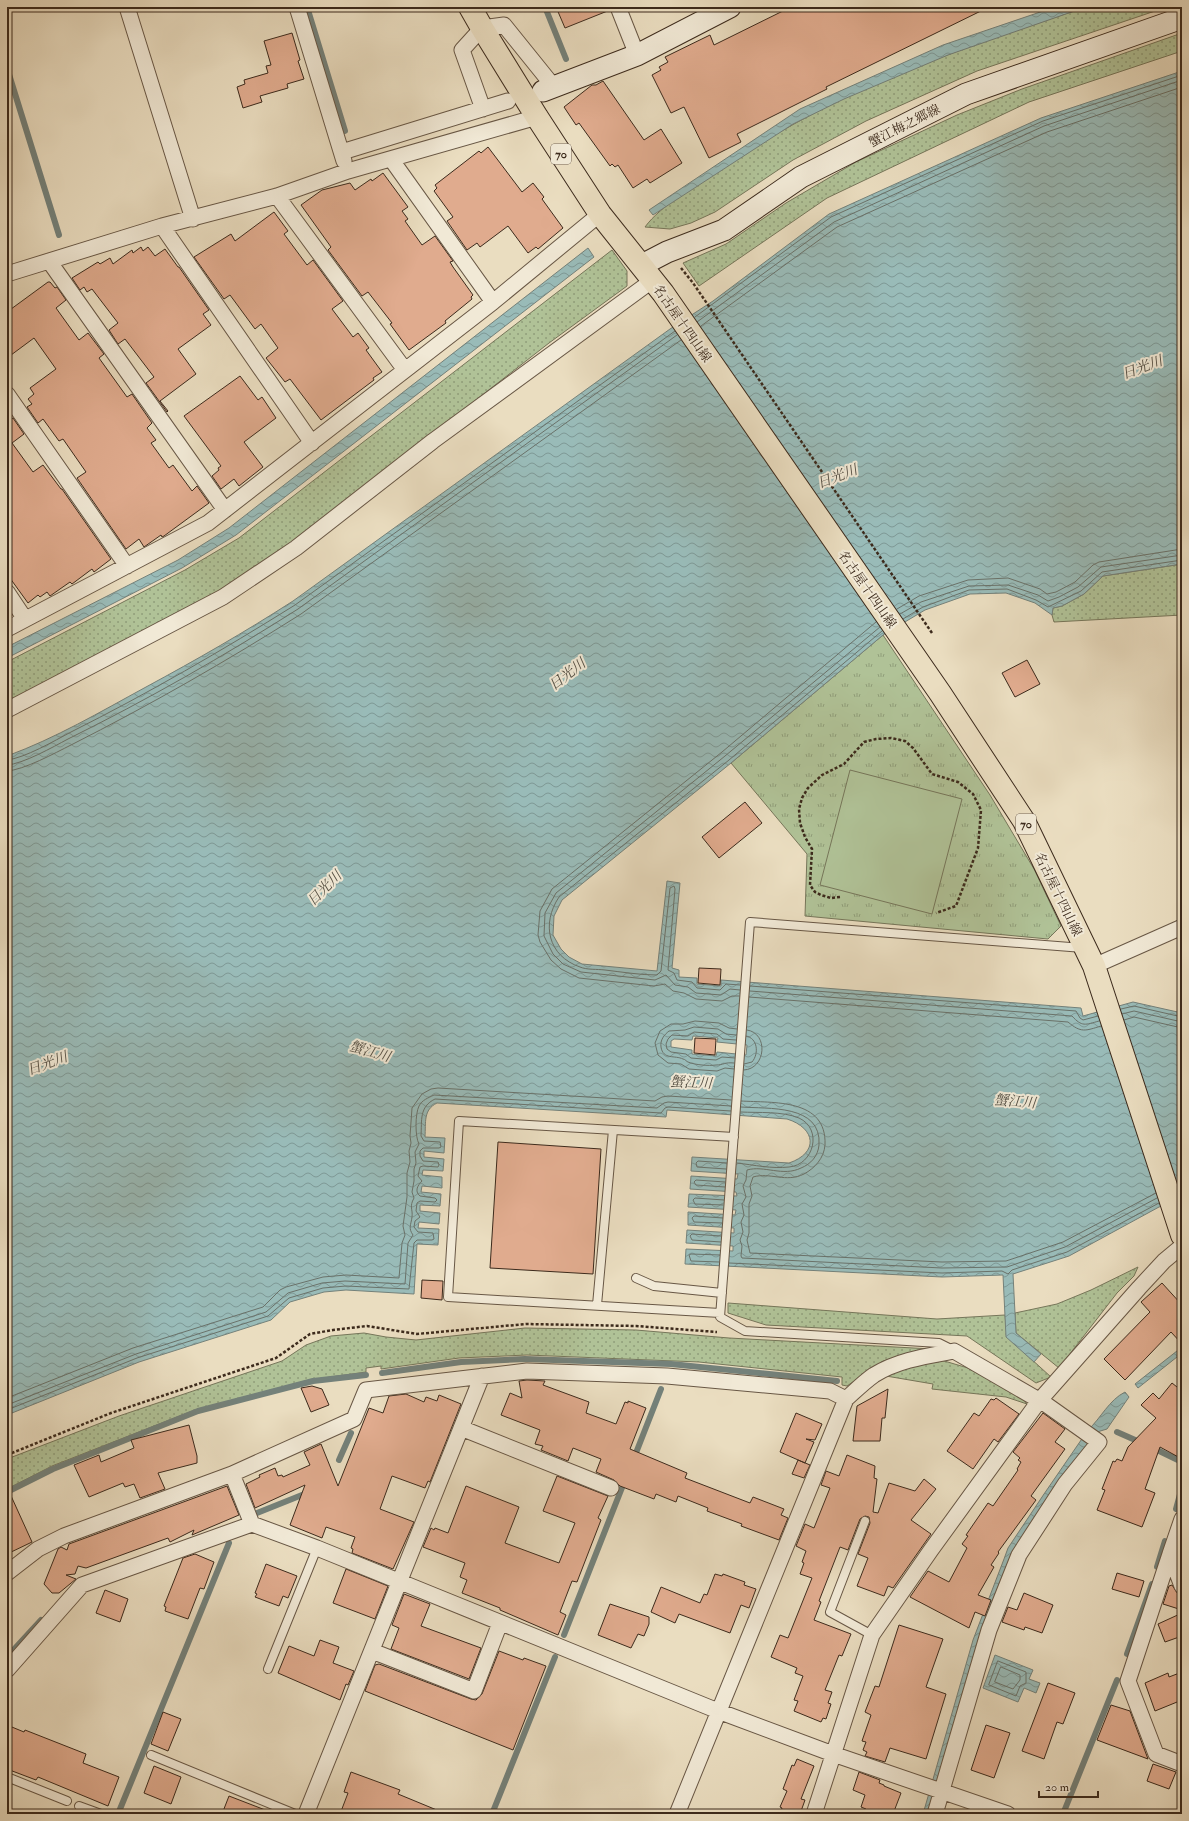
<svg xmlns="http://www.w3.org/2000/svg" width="1189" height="1821" viewBox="0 0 1189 1821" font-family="'IM FELL Double Pica','Noto Serif JP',serif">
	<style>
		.grass { fill: url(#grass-dots); stroke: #76765a }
		.park { fill: url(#park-tufts); stroke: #76765a }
		.pitch { fill: #b0c297; stroke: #76765a }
		.water { fill: url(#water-waves); stroke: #74817a; fill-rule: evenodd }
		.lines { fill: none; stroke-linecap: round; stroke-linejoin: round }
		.shore { stroke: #6a726a; stroke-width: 1 }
		.stream { stroke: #74817a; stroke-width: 6 }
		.building { fill: #e0ab8e; stroke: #3c2a1c }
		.lane-casing { stroke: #685745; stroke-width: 10 }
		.street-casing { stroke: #685745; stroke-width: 17 }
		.secondary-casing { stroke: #3c2a1c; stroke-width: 23 }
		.primary-casing { stroke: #3c2a1c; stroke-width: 24 }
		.path { stroke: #3c2a1c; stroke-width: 2.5; stroke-dasharray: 3 2; stroke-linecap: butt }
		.lane { stroke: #f1e9d6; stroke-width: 8 }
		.street { stroke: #f1e9d6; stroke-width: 15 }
		.secondary { stroke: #f1e9d6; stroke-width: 21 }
		.primary { stroke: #eaddc0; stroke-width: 22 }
		.labels { text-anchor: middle; stroke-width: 4; stroke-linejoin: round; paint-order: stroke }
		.shield { fill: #f1e9d6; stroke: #726354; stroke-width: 1 }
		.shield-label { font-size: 12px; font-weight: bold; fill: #3c2a1c }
		.street-label { font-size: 13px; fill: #3c2a1c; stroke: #f1e9d6 }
		.water-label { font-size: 14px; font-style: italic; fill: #534e43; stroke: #f1e9d6 }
	</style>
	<defs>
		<pattern id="grass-dots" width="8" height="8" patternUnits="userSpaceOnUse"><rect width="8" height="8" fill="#b0c297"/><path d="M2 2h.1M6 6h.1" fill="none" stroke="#909e7a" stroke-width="1.8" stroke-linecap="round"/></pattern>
		<pattern id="park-tufts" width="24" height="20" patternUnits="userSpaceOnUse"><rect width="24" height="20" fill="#b0c297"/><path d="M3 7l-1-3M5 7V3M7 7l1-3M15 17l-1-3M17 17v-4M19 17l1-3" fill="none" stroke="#909e7a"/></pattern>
		<pattern id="water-waves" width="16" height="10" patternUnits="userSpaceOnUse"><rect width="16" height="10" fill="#99bbb8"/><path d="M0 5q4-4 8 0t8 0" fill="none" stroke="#7e9895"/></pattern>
	</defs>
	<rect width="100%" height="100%" fill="#eaddc0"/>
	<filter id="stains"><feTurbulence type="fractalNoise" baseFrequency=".005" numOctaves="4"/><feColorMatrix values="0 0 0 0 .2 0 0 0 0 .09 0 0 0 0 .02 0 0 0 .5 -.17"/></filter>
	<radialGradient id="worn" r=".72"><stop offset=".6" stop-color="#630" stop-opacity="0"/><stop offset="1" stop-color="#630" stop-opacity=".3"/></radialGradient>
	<path class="grass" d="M1086,7H1167L977,71L866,121L793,160L715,212L691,223L670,229L645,227C661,205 696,186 719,171C744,155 768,138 794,124C886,73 987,40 1086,7Z
		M1182,33V51L1029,102L827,198L699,286L683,263L726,244L786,203L856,162L957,115L1022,89Z
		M612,250L627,271V286L549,343L294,542L213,595L7,702V662L185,570L239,538Z
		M1182,564V615L1054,622L1052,615L1053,608L1062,606L1084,594L1103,576Z
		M1138,1267L1134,1276L1117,1293L1059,1368L1016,1333L1015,1313L1057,1304L1091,1290Z
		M728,1303L937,1319L1005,1315L1007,1337L1051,1377L1036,1383L967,1336L766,1325L728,1313Z
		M525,1328L636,1330L729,1338L932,1349L883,1361L847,1386L842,1385V1377L699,1362L527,1355L459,1358L381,1369V1366L366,1368V1372L309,1380L195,1410L52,1466L7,1489V1459L119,1416L282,1361L306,1345L331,1336L364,1333L386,1337L416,1340Z
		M941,1360L968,1368L1023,1399L1027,1404L1006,1397L932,1389L933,1384L886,1376L909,1367Z"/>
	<path class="park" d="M883,635L990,795L1034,869L1061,926L1048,939L805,916L807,854L731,763Z"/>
	<path class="pitch" d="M850,770L962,799L932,914L820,885Z"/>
	<path class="water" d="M1055,7H1086L948,55L844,99L793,124L653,215L649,210L800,109L943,45Z
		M1182,71V564L1103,576L1084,594L1062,606L1053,608L1052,615L1035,603L1006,593L970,594L925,610L883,635L731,763L562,900L554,916L553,935L561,949L569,957L582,964L657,971L667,881L680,883L672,968L679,970V977L697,978V984L721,986V980L1081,1008L1083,1016L1133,1002L1182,1013V1199L1159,1207L1069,1256L1013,1274L1016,1333L1041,1354L1034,1362L1006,1337L1003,1275L942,1277L685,1264L686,1249L733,1251V1246L686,1243L687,1230L734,1233V1228L688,1225V1212L735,1215L736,1210L688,1207L689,1194L737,1196L736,1192L690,1189L691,1176L737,1179L738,1174L691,1171L692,1157L789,1163C819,1153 816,1128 787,1119L667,1110L666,1117L437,1103C423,1110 426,1122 425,1137L445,1138L444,1153L424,1151V1157L444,1159L443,1171L423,1170L422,1175L442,1177V1188L422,1186L421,1192L441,1194L440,1206L420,1205V1211L440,1213L439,1224L419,1222L418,1228L439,1229L438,1245L417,1244L414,1294L346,1290L324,1292L290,1302L271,1320L139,1362L7,1415V756C56,738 100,712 146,687C196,660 245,632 293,601L670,329L713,301L829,214L1041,118ZM693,1036L718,1038L717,1042L747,1045L746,1055L717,1052L716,1056L692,1054V1050L671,1047V1041L674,1039L692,1040Z
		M588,248L594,257L236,535L182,568L7,658V647L178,560L229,528Z
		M1182,1347V1353L1138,1388L1135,1384Z
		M1125,1392L1129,1397L1107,1429L1097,1432L1014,1554L929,1814H923L973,1640L1004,1559L1008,1548L1044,1494L1088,1430C1101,1418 1109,1400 1125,1392Z
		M995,1655L1033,1670L1029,1679L1040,1683L1036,1693L1024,1688L1018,1702L983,1688Z"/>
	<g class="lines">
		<path class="shore" d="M695,317L831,217L1043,121L1182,75
			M697,322L834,222L1044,126L1182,80
			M701,326L837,227L1047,132L1182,87
			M897,609L919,596L968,580L1008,578L1040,589L1047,594L1056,592L1075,582L1093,565L1099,562L1182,549
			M900,614L921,602L969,586L1008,585L1038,595L1048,601L1059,597L1078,587L1101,567L1182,555
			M903,619L923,607L969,590L1007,589L1036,600L1048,607L1081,591L1102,572L1182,560
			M7,760C25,758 54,741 71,732C147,694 223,650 295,605L675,331
			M7,765C23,764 53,747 68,739C147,700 224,656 298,609L677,335
			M7,771C24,770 55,753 71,745C150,705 227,661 301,614L681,340
			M740,985L726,984L720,990L697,988L692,982L677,980L674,973L668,970L675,889L674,886L670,888L661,971L657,975C640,975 622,972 605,970C597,969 587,970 580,967C548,956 541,924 559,897L729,760L882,631
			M750,986L1076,1011L1080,1018L1083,1020L1098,1016
			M740,990L730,989L721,995L696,993L688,987L675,985L666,975L655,980L581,972L563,964L553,954L544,936L545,913L556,893L725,756L880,627
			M750,991L1072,1016C1082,1027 1085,1025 1099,1021
			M739,996H732L722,1001L696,999L684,993L673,991L665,984L654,986L579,978L561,969L551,960L540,942L538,935L540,911L552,889L722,752L876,622
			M749,997L1068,1022C1081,1033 1085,1031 1101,1026
			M1121,1009L1134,1006L1182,1017
			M1122,1014L1134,1011L1182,1022
			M1124,1020L1134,1017L1182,1028
			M735,1058L722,1057L716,1060L703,1059L691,1058L686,1054L671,1052L667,1049L666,1044L668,1039L672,1035L688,1036L694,1032L717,1034L723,1039L736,1040
			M734,1063C724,1062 724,1065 716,1065C709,1066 695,1065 688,1062C687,1062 685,1059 683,1059C675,1055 663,1060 661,1047C660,1040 664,1035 669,1031L685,1030L694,1027L718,1029L726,1034L736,1035
			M744,1064L752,1062C759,1054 758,1038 746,1036
			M734,1069L725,1068L717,1071L702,1070L689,1069L681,1064L668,1063L658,1055L655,1043L660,1031L671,1024H683L695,1021L719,1023L729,1028L737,1029
			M744,1070C766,1069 769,1033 747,1030
			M741,1101C773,1103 827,1098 825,1145C824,1158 815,1168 804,1174C786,1183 770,1172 753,1177L750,1186L752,1196L749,1204V1233L747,1240L750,1253L942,1262L1006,1261L1063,1242L1156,1193
			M741,1107C768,1109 822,1104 819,1145C818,1156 811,1164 801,1168C783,1177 764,1165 747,1170L746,1180L743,1186L746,1197L742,1204L744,1215L741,1222L743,1232L740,1240L742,1246L741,1256L742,1258L942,1268L1007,1267L1065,1247L1157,1198
			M737,1163C754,1165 772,1169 789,1167C814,1165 823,1129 799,1118C782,1111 759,1113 741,1112
			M726,1169L697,1167L696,1163L698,1161L727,1163
			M725,1187L696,1185L694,1182L696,1180L725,1182
			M723,1205L695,1204L693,1200L695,1198L724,1200
			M722,1223L694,1222L692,1218L694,1216L723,1218
			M721,1242L692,1240L690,1236L692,1234L721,1236
			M719,1262L691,1261L689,1255L691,1254L720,1255
			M729,1263L942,1273L1002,1271L1008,1274L1012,1270L1067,1252L1159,1203
			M7,1398L133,1348L263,1307L280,1290L286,1287L323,1277L346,1275L399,1278L402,1243L405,1235L403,1226L407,1197V1173L410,1162L409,1151L411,1143L410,1136L412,1108L422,1094L431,1089L438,1088L655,1101L662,1097L668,1096L731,1100
			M7,1405L136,1354L266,1312L288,1293L322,1283L345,1281L405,1284L408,1243L413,1235C408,1228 411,1225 412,1217C413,1209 409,1207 414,1198L412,1192L414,1181V1169L416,1163L415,1152L419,1144C415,1137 415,1114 419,1106C422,1100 428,1098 434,1095L657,1108L664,1103L668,1102L731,1106
			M7,1410L137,1358L268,1316L289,1298L323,1288L346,1286L409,1289L414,1243L417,1240H432L434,1239L433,1233L418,1232L414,1227L415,1221L420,1217L416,1211L417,1203L420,1201L435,1202L437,1200L435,1198L420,1196C414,1191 418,1185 422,1181L418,1176L420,1167L423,1166L438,1167L439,1165L438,1162L423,1161L420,1156V1151L423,1148H439L441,1147L440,1142L424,1141L421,1136C422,1120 419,1107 435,1099L661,1113L665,1108L668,1107L731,1111
			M998,1661L1026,1672V1683L1020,1686L1016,1696L989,1685Z
			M1001,1667L1020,1675V1680L1013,1689L995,1682Z"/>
		<path class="stream" d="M307,7L345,131
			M545,7L566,59
			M7,68L59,235
			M382,1373L461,1362L525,1359L671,1364L837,1381
			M1117,1432L1142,1443
			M1153,1448L1182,1462
			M634,1458L661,1389
			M339,1460L351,1433
			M7,1492L53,1469L198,1411L313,1381L366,1375
			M1176,1509L1182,1487
			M257,1513L307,1493
			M1157,1567L1165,1541
			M564,1635L625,1480
			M1127,1654L1152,1584
			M7,1657L41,1620
			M118,1814L229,1543
			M492,1814L555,1657
			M1063,1814L1117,1680"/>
	</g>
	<path class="building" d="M556,7H609L610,10L565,28Z
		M791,7H989L826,87L827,89L737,134L741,142L709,158L684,107L671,113L652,75L661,70L659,67L668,62L665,57L710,35L714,45Z
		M292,33L300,60L298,61L304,79L287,84L288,88L260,96L262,102L243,108L237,87L245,84L244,80L268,73L266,66L271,65L264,41Z
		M603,81L644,140L661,129L682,163L650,183L647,179L633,188L618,165L615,167L612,164L610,166L579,123L576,125L564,107L592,85H596Z
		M488,147L522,192L533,183L544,197L542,199L563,228L538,249L536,247L528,253L508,226L480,247L477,243L467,250L447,221L453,217L434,191L437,188L435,185L479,151L481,153Z
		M383,173L408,207L402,211L408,219L405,221L422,245L435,236L453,261L450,262L453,267L473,295L471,297L472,299L445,321L446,323L409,350L390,324L392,323L368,292L362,296L328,250L331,247L301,205L322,190L350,183L355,190L371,179L372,181Z
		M274,212L288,231L284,234L307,265L313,260L343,301L332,309L353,337L358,333L369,348L366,350L382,372L373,378L374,380L321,420L290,379L285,382L266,358L278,348L261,324L255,329L230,295L224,299L194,257L231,234L235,241Z
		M141,247L143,251L148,247L155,256L165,249L178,267H179L209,310L203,314L211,325L178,349L196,374L160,401L168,411L167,412L146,383L154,377L125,339L118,344L109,330L118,323L92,289L87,292L84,287L80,290L72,278L98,262L100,264L110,258L113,264L132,250L133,253Z
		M48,282H50L55,288L57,287L66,300L56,308L79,340L88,333L104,354L99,358L127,397L132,394L152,423L147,428L156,440L151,443L169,468L173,465L192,491L197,486L209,503L164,536L162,537L161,535L144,547L139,539L126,549L77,478L86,472L63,439L59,441L43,419L38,423L27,407L32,404L28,399L34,394L30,388L56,369L34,338L7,358V312Z
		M240,376L258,400L262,397L276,418L244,442L263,467L239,486L234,479L221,489L212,476L219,470L218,468L221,466L184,416Z
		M13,418L24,434L12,443L33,472L43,465L61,489H62L111,559L94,572L92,569L72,584L70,582L50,596L47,592L40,597L38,595L28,603L7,574V422Z
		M1027,660L1040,684L1015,697L1002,673Z
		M745,802L762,823L719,858L702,837Z
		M699,968L721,969L720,985L698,983Z
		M695,1038L716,1039L715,1055L694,1053Z
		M498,1142L601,1149L593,1274L490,1268Z
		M422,1280L443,1281L442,1300L421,1298Z
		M1162,1283L1182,1305V1344L1171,1332L1125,1380L1104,1359L1150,1312L1141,1302Z
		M527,1380L545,1381L543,1385L589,1402L586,1413L616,1424L625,1402L628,1403V1401L646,1408L630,1449L687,1473L685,1478L750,1503L753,1497L784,1509L781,1515L788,1518L779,1540L741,1526L742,1524L707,1511L708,1508L678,1496L676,1502L656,1494L654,1499L620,1486L614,1480L596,1472L601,1459L573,1448L568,1461L541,1450L543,1446L535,1444L540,1430L501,1415L510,1393L522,1398L519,1381Z
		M1172,1383L1182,1391V1459L1160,1447L1145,1489L1155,1493L1142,1527L1097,1510L1105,1490L1102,1489L1113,1461L1115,1462L1117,1459L1122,1461L1128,1447L1156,1418L1141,1405L1153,1393L1159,1399Z
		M312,1386L322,1389L329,1405L311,1412L301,1388Z
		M888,1389L885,1418H882L880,1441H853L857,1406Z
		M406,1394L424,1402L426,1397L437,1401L439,1395L461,1404L430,1482L428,1481L425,1488L392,1476L380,1509L414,1522L393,1569L352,1553L353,1549L351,1548L355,1537L326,1527L322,1538L290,1525L305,1485L255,1508L246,1484L260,1477L259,1475L275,1468L278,1476L282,1475L283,1477L310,1465L304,1452L321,1444L338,1486L369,1408L383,1413L389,1396Z
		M996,1398L1019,1414L998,1442L994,1439L973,1469L947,1451L974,1413L979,1416L991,1399L994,1400Z
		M796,1413L822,1424L815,1440L806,1439L814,1442L805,1463L780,1452Z
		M1043,1413L1065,1429L1055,1442L1065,1449L1031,1496L1036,1500L998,1552L999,1553L991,1565L994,1567L978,1595L991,1600L985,1616L975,1612L969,1628L910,1597L928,1571L949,1582L967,1548L962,1544L968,1536L966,1535L988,1503L993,1506L1018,1470L1017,1469L1021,1462L1018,1460L1020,1458L1013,1452Z
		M189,1425L197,1456V1463L158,1473L165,1489L140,1498L134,1484L125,1487L123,1483L89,1497L74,1465L99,1455L101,1462L134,1448L131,1440Z
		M847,1455L875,1466L874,1478L877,1479L873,1512L878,1513L889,1483L915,1491L924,1479L936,1489L911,1520L931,1534L893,1588L888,1586L884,1596L857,1586L868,1558L858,1554L870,1523L869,1517L865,1516L860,1519L848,1550L840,1547L819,1601L821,1602L814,1620L851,1634L842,1656L839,1655L825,1690L832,1692L828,1703L831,1704L826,1719L823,1718L821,1722L794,1711L798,1701L794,1700L803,1676L795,1673L797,1668L771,1657L780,1635L788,1638L812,1578L800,1574L804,1563L802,1562L806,1551L796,1546L805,1524L814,1528L830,1488L821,1485L826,1471L839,1476Z
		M798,1460L810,1465L804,1478L792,1474Z
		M557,1476L608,1496L598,1518L601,1520L577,1582L572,1581L560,1612L566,1615L558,1635L500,1610V1608L462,1593L467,1580L460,1577L465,1563L423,1547L431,1528L434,1530L435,1528L448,1533L466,1486L519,1507L505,1543L559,1563L575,1523L543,1511Z
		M227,1486L239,1515L192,1535L194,1530L170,1542L168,1538L86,1568L78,1566L75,1574L66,1575L76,1579L59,1593H52L44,1584L58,1549L61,1547L67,1550L69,1544Z
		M7,1487L32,1542L7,1554Z
		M195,1554L214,1562L204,1589L200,1588L188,1619L165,1611L166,1607L164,1606L183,1558Z
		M266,1564L297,1576L288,1598L283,1596L279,1606L255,1597L257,1594L255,1593Z
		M346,1569L388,1586L375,1619L333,1603Z
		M1117,1573L1144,1581L1139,1597L1112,1589Z
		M715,1574L722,1576L723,1574L745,1582L744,1585L756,1589L749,1608L741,1605L730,1633L679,1614L675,1623L651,1612L661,1587L700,1603L704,1594L707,1595Z
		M1172,1585L1178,1594L1182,1610L1163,1604L1169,1586Z
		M105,1590L128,1599L120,1622L96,1613Z
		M1024,1593L1053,1605L1042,1633L1025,1627L1024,1630L1002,1622L1008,1607L1017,1610Z
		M404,1594L430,1604L421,1626L481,1648L469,1679L391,1649L399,1628L392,1625Z
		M610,1604L649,1617V1624L644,1636L638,1634L631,1648L598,1635Z
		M1182,1613V1636L1165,1642L1158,1624Z
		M899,1625L943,1639L926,1687L946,1694L926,1759L890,1748L885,1762L865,1756L867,1752L863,1750L866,1742L862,1741L871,1715L865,1712L875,1686L879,1687Z
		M320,1640L339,1647L333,1663L354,1671L348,1685L346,1684L340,1700L278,1673L289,1646L314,1656Z
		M499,1651L523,1660L524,1658L546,1666L513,1750L365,1691L375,1665L379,1664L471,1699L476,1700L482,1694Z
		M1182,1672V1700L1155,1711L1145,1683L1168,1673L1169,1677Z
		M1048,1683L1075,1693L1063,1724L1057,1722L1044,1759L1022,1751Z
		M1111,1705L1130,1711L1148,1759L1097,1740Z
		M163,1712L181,1719L168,1751L151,1744Z
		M7,1725L24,1732L25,1730L86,1754L83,1763L119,1777L108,1806L38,1777L36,1780L7,1769Z
		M986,1725L1010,1733L994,1778L971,1770Z
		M797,1759L814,1766L801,1799L805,1800L800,1814H780L782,1808L780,1807L787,1791L783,1789L792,1765L794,1766Z
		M1153,1764L1176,1772L1169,1789L1147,1781Z
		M154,1766L181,1777L171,1804L144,1793Z
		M351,1772L400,1790L398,1794L444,1813V1814H340L348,1793L344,1792Z
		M859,1772L880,1780L879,1783L884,1785V1786L901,1793L893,1814H864L866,1809L861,1807L865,1795L853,1790Z
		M229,1796L273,1813V1814H222Z"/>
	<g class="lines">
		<defs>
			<path id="lane" d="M636,1278L654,1286L722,1293
				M597,1305L613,1130
				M720,1313L448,1297L459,1121L734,1137
				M953,1350L939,1343L745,1331L720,1317L750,922L1083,948
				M865,1521L830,1612L872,1635
				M268,1669L317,1548
				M151,1755L295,1814
				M7,1777L67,1801
				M79,1806L101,1814"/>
			<path id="street" d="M127,7L193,219
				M297,7L344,161
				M618,7L637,55
				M483,109L462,50L482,28L504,25L554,87
				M342,152L508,101
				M277,196L405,370
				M162,226L312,443
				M49,261L225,510
				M7,274L162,226L277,196L348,171L537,117
				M493,302L600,214
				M7,394L127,566
				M7,592L25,619
				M7,629L208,523L493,302L391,159
				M7,710L223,597L296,548L433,441L653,280
				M1094,966L1182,927
				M461,1428L611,1488
				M232,1474L354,1419L366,1390L527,1371L667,1376L830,1391L846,1399
				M1182,1519L1170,1554L1182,1586
				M1170,1554L1128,1681L1156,1754L1182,1764
				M7,1573L38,1549L64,1536L232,1474L252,1524L317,1548L718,1711L833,1754L1008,1814
				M372,1651L474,1691L500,1623
				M7,1670L82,1585L252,1524
				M306,1814L482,1376
				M677,1814L846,1399C855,1391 864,1382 874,1375C898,1360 927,1356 954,1351L1044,1403L1099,1442L1065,1484L1019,1555L989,1630L935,1814
				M814,1814L872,1635L931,1550L1039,1401L1139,1288L1164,1261L1182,1246"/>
			<path id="secondary" d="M543,91L637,55L730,7
				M642,265L667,252L724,230L801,177L966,94L1182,18"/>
			<path id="primary" d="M470,7L482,28L537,117L600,214L663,293L940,693L1024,821L1094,966L1182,1235"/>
		</defs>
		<use href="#lane" class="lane-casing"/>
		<use href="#street" class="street-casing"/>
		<use href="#secondary" class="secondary-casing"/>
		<use href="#primary" class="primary-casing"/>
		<path class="path" d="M681,268L693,283L932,633
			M840,897L831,898L821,895L815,892L810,885L812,849L805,837L800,823L799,809L802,798L808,788L822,775L844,764L864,742L876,739L891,738L905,741L913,748L932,774L958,782L973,794L981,810L978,848L956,906L936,913
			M7,1455L111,1413L276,1358L310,1334L333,1330L367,1326L417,1334L526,1324L636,1326L717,1332"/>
		<use href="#lane" class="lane"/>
		<use href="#street" class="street"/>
		<use href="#secondary" class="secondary"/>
		<use href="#primary" class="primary"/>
	</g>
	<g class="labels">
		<g class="shield">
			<rect x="551" y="144" width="20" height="20" rx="3"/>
			<rect x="1016" y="814" width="20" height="20" rx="3"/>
		</g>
		<g class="shield-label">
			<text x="561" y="158">70</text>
			<text x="1026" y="828">70</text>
		</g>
		<g class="street-label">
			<text transform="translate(904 125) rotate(-27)" y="5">蟹江梅之郷線</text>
			<text transform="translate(683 323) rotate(55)" y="5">名古屋十四山線</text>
			<text transform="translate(868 589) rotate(55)" y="5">名古屋十四山線</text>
			<text transform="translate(1059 894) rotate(64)" y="5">名古屋十四山線</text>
		</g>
		<g class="water-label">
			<text transform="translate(1142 367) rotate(-20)" y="5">日光川</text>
			<text transform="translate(837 476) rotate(-21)" y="5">日光川</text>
			<text transform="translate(567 674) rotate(-38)" y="5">日光川</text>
			<text transform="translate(324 888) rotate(-45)" y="5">日光川</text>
			<text transform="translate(370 1051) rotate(16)" y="5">蟹江川</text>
			<text transform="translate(47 1063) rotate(-20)" y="5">日光川</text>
			<text transform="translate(691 1082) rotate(3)" y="5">蟹江川</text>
			<text transform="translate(1015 1101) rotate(5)" y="5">蟹江川</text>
		</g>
	</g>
	<rect width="1189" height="1821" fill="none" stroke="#eaddc0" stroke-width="24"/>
	<rect x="8" y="8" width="1173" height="1805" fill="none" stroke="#3c2a1c" stroke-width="2"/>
	<rect x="12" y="12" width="1165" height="1797" fill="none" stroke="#3c2a1c"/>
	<path d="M1039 1791v6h59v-6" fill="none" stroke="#3c2a1c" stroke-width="2"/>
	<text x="1045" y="1791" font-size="12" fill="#3c2a1c" stroke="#f1e9d6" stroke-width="3" paint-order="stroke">20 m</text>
	<rect width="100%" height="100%" filter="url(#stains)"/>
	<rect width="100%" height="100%" fill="url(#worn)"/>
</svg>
